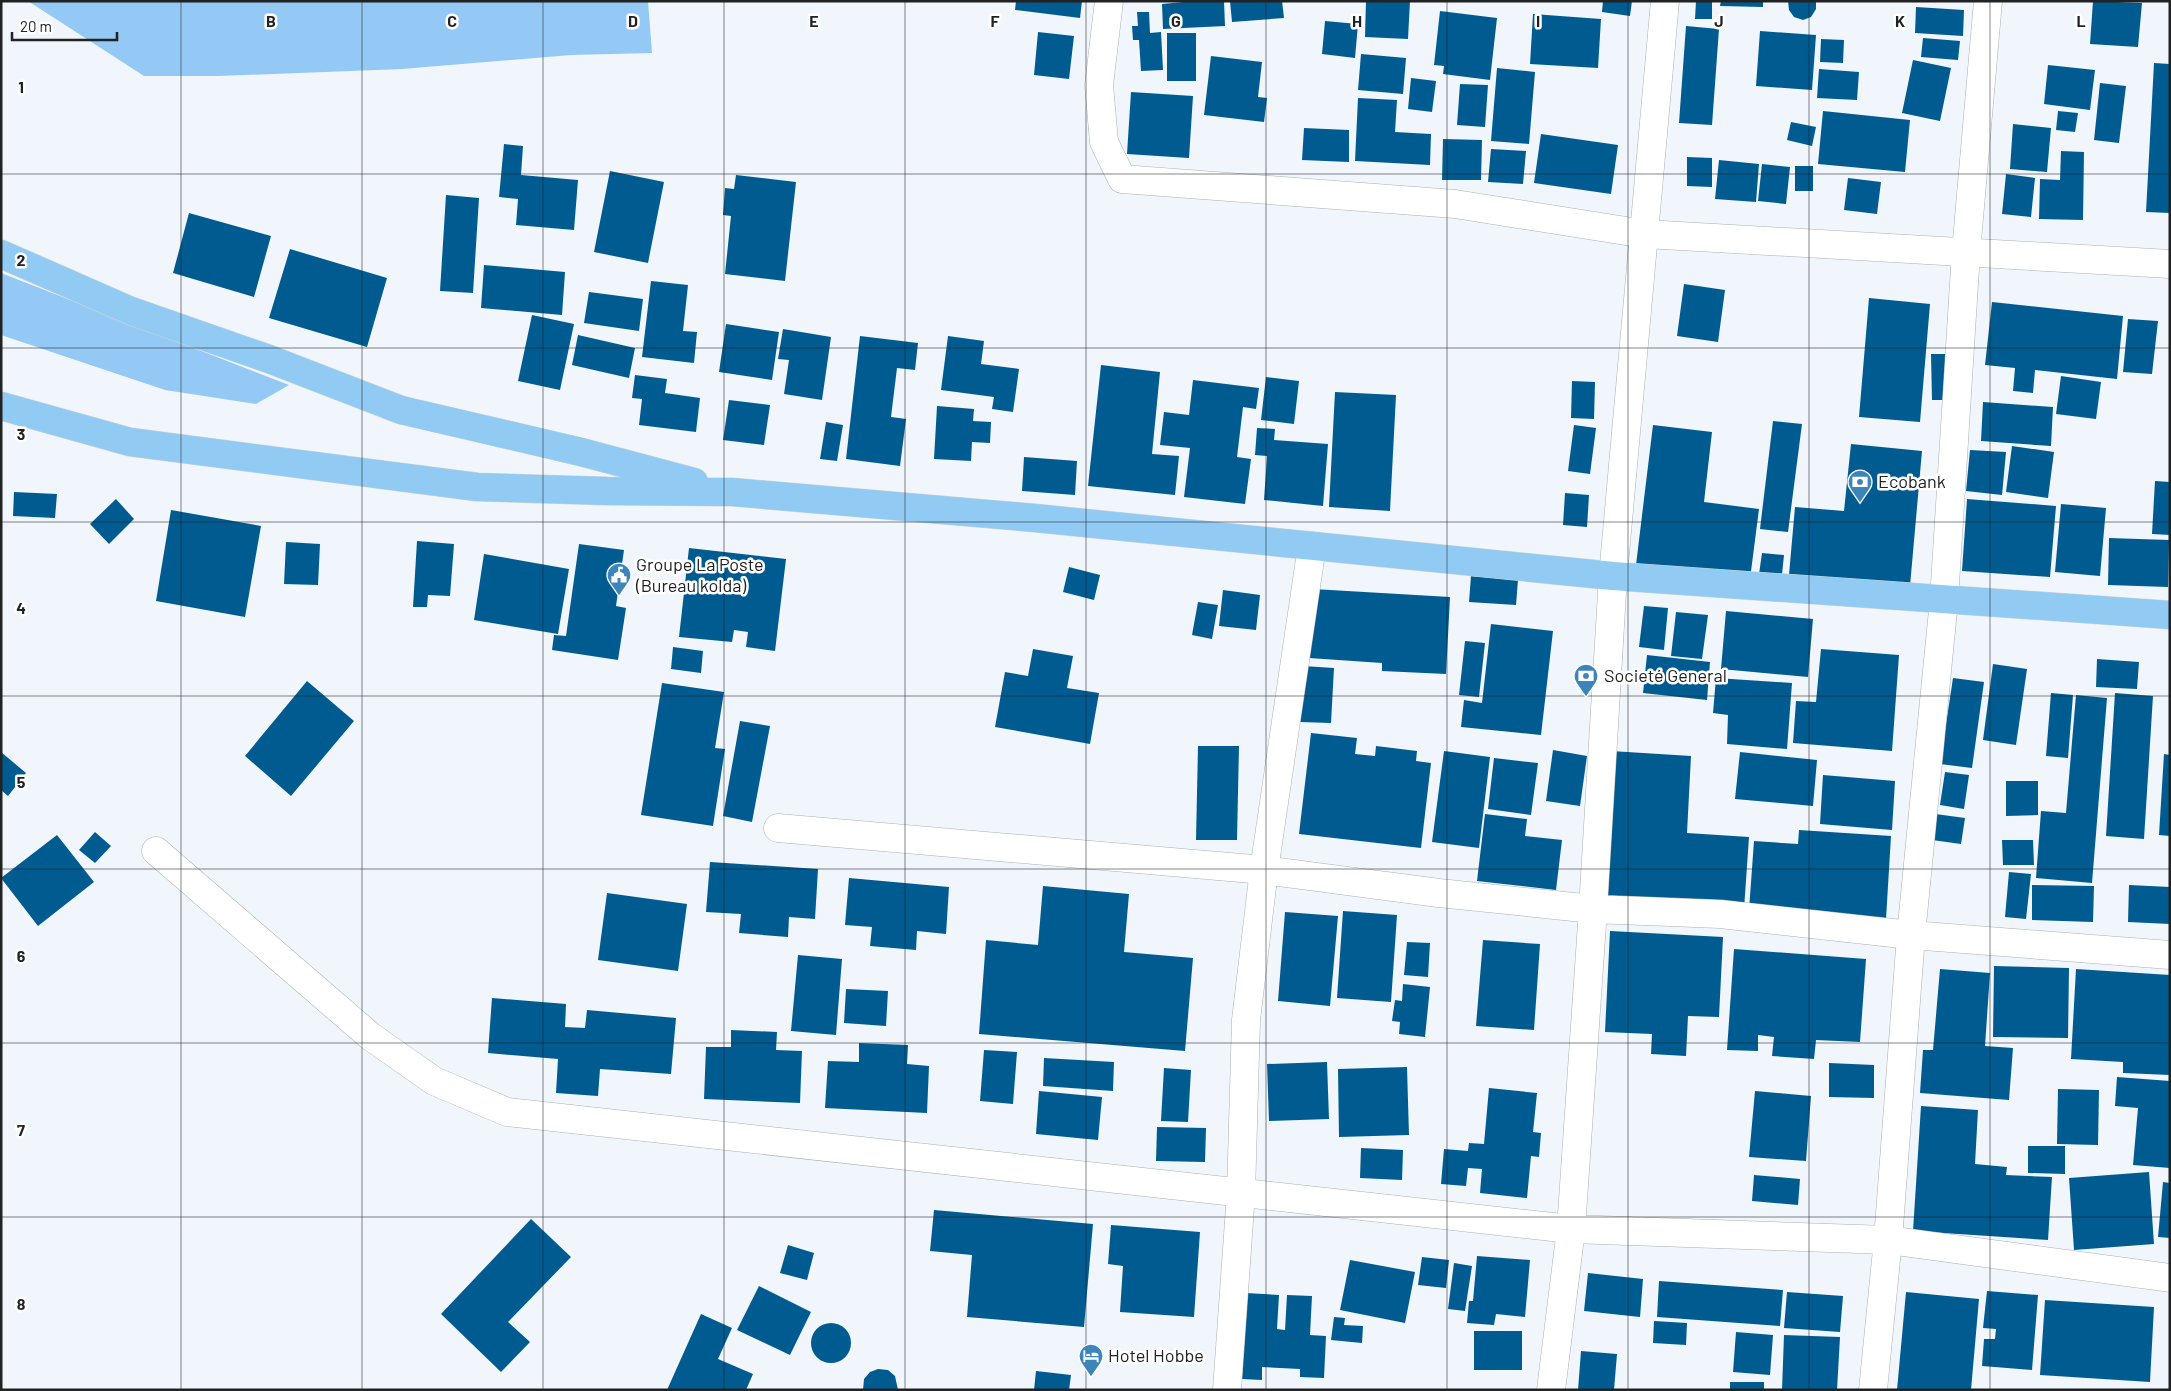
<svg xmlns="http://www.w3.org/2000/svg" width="2171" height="1391" viewBox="0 0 2171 1391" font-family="Barlow,sans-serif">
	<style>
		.green { fill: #93c9f4 }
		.building { fill: #005c90 }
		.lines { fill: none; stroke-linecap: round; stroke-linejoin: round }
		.minor-casing { stroke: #abb0b5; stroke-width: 29 }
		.primary-casing { stroke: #d2d3d3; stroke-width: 29 }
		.minor { stroke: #fff; stroke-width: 28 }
		.primary { stroke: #91cbf4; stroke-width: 28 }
		.grid { fill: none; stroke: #202224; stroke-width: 1; stroke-opacity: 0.55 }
		.labels { text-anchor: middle; stroke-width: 5; stroke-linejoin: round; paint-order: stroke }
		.poi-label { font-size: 18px; fill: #202224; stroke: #fff; text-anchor: start }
		.grid-label { font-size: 16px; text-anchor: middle; font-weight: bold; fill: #202224; stroke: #fff; stroke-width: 5; stroke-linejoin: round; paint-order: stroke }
	</style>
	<rect width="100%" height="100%" fill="#f0f6fb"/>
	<path class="green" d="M28,1H648L652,53L571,55L402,69L218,76H144Z
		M1,273L289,385L256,404L165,390L1,335Z"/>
	<path class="building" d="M1016,1H1082L1080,18L1015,10Z
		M1194,1H1224L1225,26L1163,29L1162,4Z
		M1230,1H1282L1284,18L1232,22Z
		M1366,1H1410L1408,39L1365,37Z
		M1603,1H1632L1630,16L1602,12Z
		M1696,1H1712V19H1695Z
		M1721,1H1763V7L1720,6Z
		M1788,1H1816V9L1811,17L1803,20L1794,17L1789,10Z
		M2093,1L2142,3L2138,47L2090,44Z
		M1916,7L1964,10L1963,36L1915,33Z
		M1440,11L1497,18L1490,80L1443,74L1444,66L1434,65Z
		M1137,12H1149L1150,33L1161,32L1163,70L1141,71L1139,40H1133L1132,26H1138Z
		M1533,14L1601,19L1598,68L1530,64Z
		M1325,21L1358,24L1355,58L1322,54Z
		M1686,26L1719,29L1712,125L1679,123Z
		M1760,31L1816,35L1812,90L1756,86Z
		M1038,32L1074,36L1069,79L1034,75Z
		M1167,33H1196V81H1167Z
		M1923,38L1960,41L1958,60L1921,57Z
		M1821,39L1844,40L1843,63L1820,62Z
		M1361,54L1406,58L1403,94L1358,90Z
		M1211,56L1262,62L1258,97L1267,98L1264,122L1204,115Z
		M1913,60L1951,68L1940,121L1902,113Z
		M2154,63L2170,64V213L2146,212Z
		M2048,65L2095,70L2090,110L2044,104Z
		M1497,68L1535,72L1529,144L1491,141Z
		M1819,69L1859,72L1857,100L1817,98Z
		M1411,78L1436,81L1432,112L1408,109Z
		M2100,83L2126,86L2119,143L2094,140Z
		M1460,84L1488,85L1485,127L1457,125Z
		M1131,92L1193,96L1189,158L1127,154Z
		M1358,98L1397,100L1395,132L1431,134L1430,165L1355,161Z
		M1823,111L1910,120L1905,172L1818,164Z
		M2058,111L2078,113L2075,132L2056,130Z
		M1791,122L1816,127L1812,146L1787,140Z
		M2013,124L2051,128L2047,172L2010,169Z
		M1304,128L1349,130V162L1302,160Z
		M1541,134L1618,145L1611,194L1534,183Z
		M1443,139L1482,140L1481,180H1442Z
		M504,144L523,146L521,175L578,180L574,230L516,225L518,199L499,197Z
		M1491,149L1526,151L1523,184L1488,182Z
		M2061,151L2084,152L2083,220L2039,219L2040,179L2060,180Z
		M1687,157L1712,158V187L1687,186Z
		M1719,160L1759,164L1756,202L1715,199Z
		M1762,164L1790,167L1786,204L1758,201Z
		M1795,166H1813V191H1795Z
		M610,171L664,182L648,263L594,252Z
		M2006,174L2035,178L2031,217L2002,214Z
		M736,175L796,182L785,281L725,274L731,216L723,215L725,188L734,189Z
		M1848,178L1881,182L1877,214L1844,210Z
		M446,195L479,198L473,293L440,291Z
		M189,213L271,236L254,297L173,273Z
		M290,249L387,278L367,347L269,318Z
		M484,265L565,272L562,315L481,308Z
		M651,281L688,285L683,331L697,332L694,363L642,357Z
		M1684,284L1725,290L1718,342L1677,336Z
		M589,292L643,299L639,331L584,323Z
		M1869,298L1930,304L1920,422L1859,417Z
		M1992,302L2123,316L2117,379L2035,370L2033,393L2013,391L2015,368L1985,365Z
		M532,315L574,324L560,390L518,381Z
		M2128,319L2158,321L2152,374L2123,372Z
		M726,324L779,332L772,380L719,372Z
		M783,329L831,337L822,400L784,394L789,360L778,359Z
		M578,335L635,348L629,378L572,365Z
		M860,336L918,343L915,370L897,368L891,417L906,419L900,466L846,459Z
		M948,336L984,341L981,364L1019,369L1013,412L992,409L994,397L941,390Z
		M1931,354H1949L1950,400H1932Z
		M1101,365L1160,372L1152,454L1179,456L1175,495L1088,486Z
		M635,375L667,379L665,393L700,398L696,432L639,425L642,399L632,398Z
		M2061,376L2101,382L2096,419L2056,414Z
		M1266,377L1299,381L1294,424L1261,420Z
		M1193,380L1259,388L1256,409L1243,407L1237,457L1251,459L1245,504L1184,497L1190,448L1160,445L1164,412L1189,415Z
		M1572,381L1595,382L1594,419L1571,418Z
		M1335,392L1396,395L1390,511L1329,507Z
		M729,400L770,405L764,445L723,440Z
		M1983,402L2053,407L2051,446L1981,441Z
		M937,406L974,409L973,421L991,422L990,443L972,442L971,461L934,459Z
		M1773,421L1802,424L1788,532L1760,529Z
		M826,422L843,425L837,461L820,459Z
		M1574,425L1596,428L1590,474L1568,471Z
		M1653,425L1712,432L1704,502L1759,509L1750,579L1636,565Z
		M1257,428L1275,429L1274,440L1328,444L1323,506L1264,500L1267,456L1255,455Z
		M1851,444L1922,451L1910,586L1789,575L1795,507L1844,511Z
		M2012,446L2054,452L2048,498L2006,492Z
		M1970,450L2006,452L2002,495L1966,491Z
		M1024,457L1077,461L1075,495L1022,491Z
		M2155,481L2170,482V535L2152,534Z
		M14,492L57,494L55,518L13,516Z
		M1565,493L1589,495L1587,527L1563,525Z
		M116,499L134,519L109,544L90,524Z
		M1967,499L2056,506L2050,577L1962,571Z
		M2061,504L2106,508L2100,576L2055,572Z
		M171,510L261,526L245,617L156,601Z
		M2109,538L2169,540L2168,587L2108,585Z
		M417,541L454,544L450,596L428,595L427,607H413Z
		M286,542L320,544L318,585L284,584Z
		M579,544L624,550L616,606L626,608L618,660L552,650L554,635L566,636Z
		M689,548L786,559L775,651L746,647L748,632L734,630L732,642L679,637Z
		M1762,553L1784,555L1781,584L1758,581Z
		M484,554L569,569L558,634L474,620Z
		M1069,567L1100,575L1094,600L1063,592Z
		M1471,576L1518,580L1516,605L1469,602Z
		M1313,589L1450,597L1446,674L1382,671V663L1309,658Z
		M1223,590L1260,595L1256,630L1219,626Z
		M1198,602L1218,605L1212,639L1192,635Z
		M1644,606L1668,608L1664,650L1639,647Z
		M1726,611L1813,619L1808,677L1721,669Z
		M1676,612L1708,615L1702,659L1671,656Z
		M1491,624L1553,631L1541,735L1461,727L1464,700L1482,703Z
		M1465,641L1485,643L1479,697L1459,695Z
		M673,647L703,651L701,673L671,669Z
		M1033,649L1073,656L1067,688L1099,693L1090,744L995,727L1005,672L1028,676Z
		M1821,649L1899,655L1892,751L1793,743L1796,701L1816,702Z
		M1647,655L1710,662L1707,700L1643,693Z
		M2097,659L2139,662L2137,689L2096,687Z
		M1993,664L2027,669L2016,745L1983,740Z
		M1303,666L1334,668L1331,723L1300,722Z
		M1716,678L1792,683L1787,749L1727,744L1728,715L1713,713Z
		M1953,678L1984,682L1972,768L1940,764Z
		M307,681L354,721L291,796L245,756Z
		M662,683L724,692L715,748L725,749L713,826L641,815Z
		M2051,693L2073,695L2068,758L2046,756Z
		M2115,693L2153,696L2144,839L2106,836Z
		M2076,695L2107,698L2092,883L2036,878L2041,811L2066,813Z
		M740,721L770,726L752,822L723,816Z
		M1311,733L1357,738L1355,754L1375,756L1376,746L1417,751L1416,761L1431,763L1421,848L1299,834Z
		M1198,746H1239L1237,840H1196Z
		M1553,750L1587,756L1580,806L1546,801Z
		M1444,751L1490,757L1479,848L1432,842Z
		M1611,751L1691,756L1687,833L1749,837L1744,909L1602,900Z
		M1,752L26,773L8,796L1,790Z
		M1740,752L1817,760L1813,806L1735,799Z
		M2164,754L2170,755V836L2159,835Z
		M1494,758L1538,763L1531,815L1488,809Z
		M1945,772L1969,775L1964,809L1940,805Z
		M1823,775L1895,781L1892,830L1820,824Z
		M2006,781H2038V815L2006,816Z
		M1928,813L1965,818L1961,844L1925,839Z
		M1485,814L1527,819L1525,836L1562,840L1556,890L1477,881Z
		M1799,830L1891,836L1886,919L1749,910L1754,841L1798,844Z
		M95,832L111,846L95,863L79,850Z
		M57,835L94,882L38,926L1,878Z
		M2002,840H2033L2034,865H2003Z
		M710,862L818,869L815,919L789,917L788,937L739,933L741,914L706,912Z
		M2009,872L2031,874L2026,919L2005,917Z
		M849,878L949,887L946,934L917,931L916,950L870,946L872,927L845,925Z
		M2032,885L2094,886L2093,922L2032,920Z
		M2129,885L2170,887V924L2128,922Z
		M1043,886L1129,894L1124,952L1193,958L1185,1051L979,1034L986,940L1038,945Z
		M607,893L687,904L678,971L598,960Z
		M1343,911L1397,915L1391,1002L1337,998Z
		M1285,912L1338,916L1330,1006L1278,1001Z
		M1610,931L1723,937L1719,1017L1688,1016L1686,1056L1651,1054L1652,1034L1605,1032Z
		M1483,940L1540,944L1534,1030L1476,1026Z
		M1407,942L1430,943L1428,977L1404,975Z
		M1734,949L1866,959L1860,1042L1816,1040L1814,1059L1772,1056L1774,1037L1758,1035V1051L1727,1050Z
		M798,955L842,959L836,1035L791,1031Z
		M1994,966L2069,968L2068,1038L1993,1037Z
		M1940,969L1990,973L1985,1046L2013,1048L2009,1100L1920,1093L1923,1050H1933Z
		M2076,969L2170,975V1075L2123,1073V1062L2071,1059Z
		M1403,984L1430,987L1425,1037L1399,1034L1400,1022L1392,1021L1395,1000L1402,1001Z
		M846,989L888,991L886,1026L844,1023Z
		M492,998L566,1004L565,1027L585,1028L587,1010L676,1018L671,1074L600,1069L598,1096L556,1093L558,1059L488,1053Z
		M731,1030L777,1032L776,1050L802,1051L800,1103L704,1099L706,1047H731Z
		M859,1043L908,1045L907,1064L929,1066L927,1113L825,1108L828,1061L859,1062Z
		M984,1050L1017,1052L1013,1104L980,1101Z
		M1044,1058L1114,1062L1113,1091L1043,1086Z
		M1327,1062L1329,1119L1269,1121L1267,1064Z
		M1829,1063L1874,1065V1098L1829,1097Z
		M1407,1067L1409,1135L1339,1137L1338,1069Z
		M1164,1068L1191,1070L1188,1122L1161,1121Z
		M2117,1077L2170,1081V1168L2133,1165L2138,1108L2115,1106Z
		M1489,1088L1537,1093L1533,1132L1541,1133L1539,1157L1531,1156L1527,1198L1480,1193L1482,1169L1468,1168L1466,1186L1441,1184L1444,1149L1468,1151L1469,1143L1484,1144Z
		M2058,1089L2099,1090L2098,1145L2057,1144Z
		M1039,1091L1102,1097L1098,1140L1036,1134Z
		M1755,1091L1811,1096L1806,1161L1749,1157Z
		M1921,1106L1978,1110L1975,1164L2007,1167L2006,1175L2052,1177L2048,1240L1913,1231Z
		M1157,1127L1206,1128L1205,1162L1156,1161Z
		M2028,1146H2065V1174L2028,1173Z
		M1361,1148L1403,1150L1402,1180L1360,1178Z
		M2149,1172L2154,1244L2074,1250L2069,1178Z
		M1754,1175L1800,1179L1798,1205L1752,1201Z
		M2163,1182L2170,1183V1238L2158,1237Z
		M934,1210L1093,1224L1084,1327L967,1317L972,1255L930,1251Z
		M531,1219L571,1257L508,1322L530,1342L501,1372L441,1314Z
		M1111,1225L1200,1232L1194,1317L1120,1312L1123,1266L1108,1264Z
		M788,1245L814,1253L807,1280L780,1273Z
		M1477,1256L1530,1260L1525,1317L1496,1314L1494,1325L1467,1323L1469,1301H1473Z
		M1422,1257L1449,1260L1446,1288L1418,1285Z
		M1350,1260L1415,1272L1405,1323L1340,1310Z
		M1454,1263L1472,1266L1465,1311L1448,1309Z
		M1588,1273L1643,1279L1640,1317L1584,1311Z
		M1659,1281L1783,1290L1780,1326L1657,1317Z
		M759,1286L811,1312L790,1355L737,1330Z
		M1987,1291L2038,1295L2032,1370L1982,1366L1984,1339H1995L1996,1329L1983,1328Z
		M1787,1292L1843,1296L1840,1332L1784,1328Z
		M1906,1292L1979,1299L1971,1390H1897Z
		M1246,1293L1279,1295L1277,1329L1285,1330L1287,1295L1312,1296L1310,1335L1326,1336L1324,1378L1300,1377V1369L1262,1367V1380L1242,1379Z
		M2045,1300L2154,1307L2150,1382L2040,1375Z
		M701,1314L732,1328L718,1359L753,1374L746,1390H667Z
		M1334,1317L1345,1318L1344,1325L1363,1326L1362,1343L1331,1340Z
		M1654,1321L1687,1323L1686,1345L1653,1343Z
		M811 1343a20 20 0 1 1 40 0a20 20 0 1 1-40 0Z
		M1474,1331H1522V1370H1474Z
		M1736,1332L1773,1335L1770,1375L1733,1372Z
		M1784,1335L1840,1337L1837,1390H1782Z
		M1581,1351L1617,1354L1614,1390H1578Z
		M878,1369L888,1370L895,1376L898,1390H863L864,1379L870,1372Z
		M1036,1371L1071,1375L1069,1390H1034Z
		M1730,1382H1764V1390H1730Z"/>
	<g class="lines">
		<defs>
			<path id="minor" d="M1109,1L1099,85L1104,142L1122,179L1455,204L1645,234L2170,264
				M778,828L1264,870L1439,893L1593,909L1720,914L1911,935L2170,955
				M156,851L370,1036L434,1081L507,1112L1571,1229L1888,1240L2170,1278
				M1227,1390L1241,1193L1246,1020L1264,870L1312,546
				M1551,1390L1571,1229L1593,909L1613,576L1665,1
				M1873,1390L1888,1240L1911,935L1944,600L1966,252L1988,1"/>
			<path id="primary" d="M1,254L131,311L269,359L401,410L581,452L694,482
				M1,406L130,442L477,487L607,491L732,492L1035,518L1613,576L2170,615"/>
		</defs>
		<use href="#minor" class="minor-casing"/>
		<use href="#primary" class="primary-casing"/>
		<use href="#minor" class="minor"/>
		<use href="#primary" class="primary"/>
	</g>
	<path class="grid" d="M181,1V1390M362,1V1390M543,1V1390M724,1V1390M905,1V1390M1086,1V1390M1266,1V1390M1447,1V1390M1628,1V1390M1809,1V1390M1990,1V1390M1,174H2170M1,348H2170M1,522H2170M1,696H2170M1,869H2170M1,1043H2170M1,1217H2170"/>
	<defs>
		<symbol id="bank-pin" viewBox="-11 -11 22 30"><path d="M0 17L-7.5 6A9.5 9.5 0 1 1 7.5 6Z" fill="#3c84b9" stroke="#fff"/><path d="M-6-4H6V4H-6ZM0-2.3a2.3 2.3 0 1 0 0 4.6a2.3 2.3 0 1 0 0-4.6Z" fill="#fff"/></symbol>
		<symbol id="civic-pin" viewBox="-11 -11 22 30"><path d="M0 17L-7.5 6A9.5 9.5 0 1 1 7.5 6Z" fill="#3c84b9" stroke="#fff"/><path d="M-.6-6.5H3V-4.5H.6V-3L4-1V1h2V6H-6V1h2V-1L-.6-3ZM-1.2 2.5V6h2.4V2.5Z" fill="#fff"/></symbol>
		<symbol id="hotel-pin" viewBox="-11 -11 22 30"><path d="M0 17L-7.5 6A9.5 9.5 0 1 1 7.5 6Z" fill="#3c84b9" stroke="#fff"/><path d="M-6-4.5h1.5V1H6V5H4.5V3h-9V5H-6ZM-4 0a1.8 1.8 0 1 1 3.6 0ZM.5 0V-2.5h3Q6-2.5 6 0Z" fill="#fff"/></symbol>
	</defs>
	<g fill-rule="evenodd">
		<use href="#bank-pin" x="1846" y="468" width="28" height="38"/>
		<use href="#civic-pin" x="605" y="561" width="28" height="38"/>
		<use href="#bank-pin" x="1572" y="662" width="28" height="38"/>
		<use href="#hotel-pin" x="1077" y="1342" width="28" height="38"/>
	</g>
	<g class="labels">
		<g class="poi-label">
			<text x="1878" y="488">Ecobank</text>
			<text x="636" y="571">Groupe La Poste<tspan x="636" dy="21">(Bureau kolda)</tspan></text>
			<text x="1604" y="682">Societé General</text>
			<text x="1108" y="1362">Hotel Hobbe</text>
		</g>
	</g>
	<g class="grid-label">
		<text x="271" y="27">B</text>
		<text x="452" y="27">C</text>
		<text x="633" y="27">D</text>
		<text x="814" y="27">E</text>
		<text x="995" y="27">F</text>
		<text x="1176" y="27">G</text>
		<text x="1357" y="27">H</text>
		<text x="1538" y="27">I</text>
		<text x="1719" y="27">J</text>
		<text x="1900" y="27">K</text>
		<text x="2081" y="27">L</text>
		<text x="21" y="93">1</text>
		<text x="21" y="266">2</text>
		<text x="21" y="440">3</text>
		<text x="21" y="614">4</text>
		<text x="21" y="788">5</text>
		<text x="21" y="962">6</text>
		<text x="21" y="1136">7</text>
		<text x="21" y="1310">8</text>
	</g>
	<rect width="2171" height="1391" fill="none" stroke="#202224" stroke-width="5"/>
	<path d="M12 32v8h105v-8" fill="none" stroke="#202224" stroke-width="2.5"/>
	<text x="20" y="32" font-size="15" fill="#202224" stroke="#ffffff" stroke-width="4" paint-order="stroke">20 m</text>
</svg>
